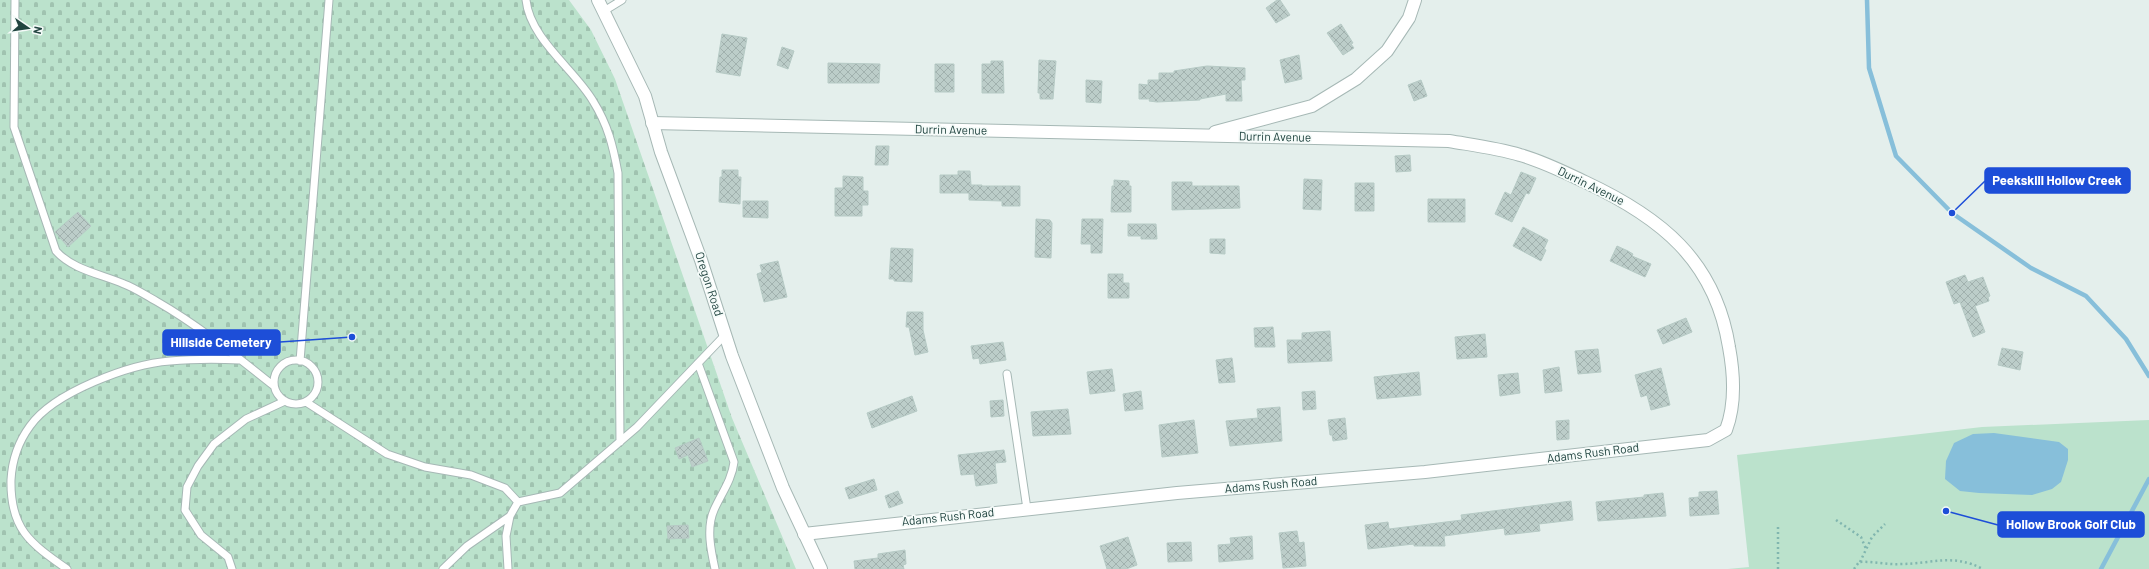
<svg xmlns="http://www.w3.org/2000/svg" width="2149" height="569" viewBox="0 0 2149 569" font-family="Barlow,sans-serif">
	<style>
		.green { fill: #bbe2cc }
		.cemetery { fill: url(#cemetery-stones) }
		.water { fill: #87bfda }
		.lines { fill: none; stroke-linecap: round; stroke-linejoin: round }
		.stream { stroke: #87bfda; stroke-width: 4.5 }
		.building { fill: url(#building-cross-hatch); stroke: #b6cac5 }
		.service-casing { stroke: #a6b8b5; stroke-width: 9 }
		.minor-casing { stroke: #a6b8b5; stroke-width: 14 }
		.tertiary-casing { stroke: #a6b8b5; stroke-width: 14 }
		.path { stroke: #81b6af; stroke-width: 2.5; stroke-dasharray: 2 3; stroke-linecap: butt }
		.service { stroke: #fff; stroke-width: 7 }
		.minor { stroke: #fff; stroke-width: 12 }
		.tertiary { stroke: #fff; stroke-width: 12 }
		.labels { text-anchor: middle; stroke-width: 3.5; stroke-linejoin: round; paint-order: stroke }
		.street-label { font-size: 12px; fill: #214440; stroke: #f5fbf9 }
		.leader { fill: none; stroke: #1d4ed8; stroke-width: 1.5 }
		.callout-dot { fill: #1d4ed8; stroke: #f5fbf9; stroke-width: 1.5 }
		.callout { fill: #1d4ed8; stroke: #1d4ed8; stroke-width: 1.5 }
		.callout-label { font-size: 13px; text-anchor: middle; font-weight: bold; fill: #fff }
	</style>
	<defs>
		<pattern id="cemetery-stones" width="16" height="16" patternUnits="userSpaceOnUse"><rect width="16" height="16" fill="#bbe2cc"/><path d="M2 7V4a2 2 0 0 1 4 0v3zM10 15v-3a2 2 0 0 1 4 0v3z" fill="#a0c3b0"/></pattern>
		<pattern id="building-cross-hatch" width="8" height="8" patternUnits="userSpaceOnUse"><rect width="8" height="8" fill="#bccdc9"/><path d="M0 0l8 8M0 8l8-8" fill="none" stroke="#a1b1ae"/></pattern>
	</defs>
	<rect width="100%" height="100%" fill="#e4efec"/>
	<path class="green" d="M2149,420V569H1728L1749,567L1737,455L1982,427Z"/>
	<path class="cemetery" d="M0,0H569L591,30L615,79L732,418L796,569H0Z"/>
	<path class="water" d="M1994,433L2059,442L2068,449V460L2061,482L2052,489L2032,495L1979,493L1960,491L1945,479L1946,461L1954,443L1973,434Z"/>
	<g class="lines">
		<path class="stream" d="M1867,0L1869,68L1896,156L1952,213L2031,268L2086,296L2126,339L2149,376
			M2101,569L2149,479"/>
	</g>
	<path class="building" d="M1277,0H1280L1290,15L1276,23L1266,8Z
		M1341,24L1353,43L1351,44L1354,48L1343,55L1327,33Z
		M722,34L747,38L740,76L716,72Z
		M782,47L794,51L788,69L777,65Z
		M1299,55L1302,79L1285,83L1280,60Z
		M1039,60L1056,61L1053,99H1040V93H1038Z
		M991,61H1003L1004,93H982V64H991Z
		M828,63L880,64L879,83H828Z
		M935,64H954V92H935Z
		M1207,66L1245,68V80H1241L1242,101H1226V94L1200,99V100L1157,102L1149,101L1150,99H1139V84L1148,85V80H1159V73H1174V71Z
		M1086,80L1102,81L1101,103L1086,102Z
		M1421,80L1427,96L1414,101L1408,85Z
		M876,146H889L888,165H875Z
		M1410,155L1411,171L1396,172L1395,156Z
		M722,170H738V177H741L740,204L719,202L720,177H722Z
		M958,171H970L971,185H982V186H1020V206H1002V201L969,200V193H940V175H958Z
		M1521,172L1536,178L1529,194L1526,193L1512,222L1495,214L1505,192L1511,195Z
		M843,176L863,177V191H868V205H862V216H835V188H843Z
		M1304,179L1322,180L1321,210L1303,209Z
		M1114,180L1129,181V186H1131V212H1111L1112,186H1114Z
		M1172,182H1192V186H1239L1240,208L1172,210Z
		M1355,183H1374V211H1355Z
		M1428,199H1465V222H1428Z
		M743,201H768V218L743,217Z
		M78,212L91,226L68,247L55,232Z
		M1036,219L1050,220L1052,223L1051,258L1035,257Z
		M1082,219H1103L1102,253H1091V244H1081Z
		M1128,224H1156L1157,239H1141V236H1128Z
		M1523,227L1548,240L1544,249L1546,250L1541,261L1513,246Z
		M1210,239H1225V254L1210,253Z
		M1617,246L1628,251L1633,254L1632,256L1651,264L1645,277L1610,261Z
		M891,248L913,249L912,282L894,281V279H889Z
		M778,261L787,297L764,302L757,274L762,272L760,265Z
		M1108,274H1123V283H1129V298H1108Z
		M1965,275L1968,282L1983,277L1990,296L1988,297L1989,301L1975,306L1985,332L1973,337L1960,302L1954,304L1946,282Z
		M907,312H923V330L928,352L915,355L909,327H906Z
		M1686,318L1692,332L1663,344L1657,330Z
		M1273,327L1275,347H1255L1254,328Z
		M1330,331L1332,361L1288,363L1287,340H1302V333Z
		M1485,334L1487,357L1457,359L1455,337Z
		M1003,342L1006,360L980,364L979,358L973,359L971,346Z
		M2002,348L2023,352L2020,370L1998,365Z
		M1598,349L1601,372L1578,374L1575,351Z
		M1232,358L1235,382L1219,383L1216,360Z
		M1559,367L1562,391L1545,393L1543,370Z
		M1661,368L1670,405L1651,410L1647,395L1641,397L1635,375Z
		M1112,369L1115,391L1090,394L1087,372Z
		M1419,372L1421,395L1377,399L1374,377Z
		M1518,373L1520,393L1500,396L1498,375Z
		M1141,391L1143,409L1125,411L1123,394Z
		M1315,391L1316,409L1303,410L1302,392Z
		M912,396L917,411L872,428L867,413Z
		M1003,400L1004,416L991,417L990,401Z
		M1280,407L1282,441L1230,446L1226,421L1258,418L1257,409Z
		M1068,409L1071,434L1033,436L1031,412Z
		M1345,418L1347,439L1333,441L1332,435H1330L1328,420Z
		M1194,420L1198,453L1162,457L1159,425Z
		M1569,420V439L1557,440L1556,421Z
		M699,438L708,461L692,467L688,455L679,459L675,448Z
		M1004,450L1006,462L995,463L997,483L976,486L974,474L961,475L958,455Z
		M874,479L877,490L849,499L845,488Z
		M898,491L903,503L889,508L885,496Z
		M1717,491L1719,514L1690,516L1689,498L1699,497V492Z
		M1663,493L1666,516L1598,521L1596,502L1644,497V495Z
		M1571,501L1573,520L1539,524L1540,531L1505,535L1504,528L1444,536L1445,546H1414V544L1368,549L1365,525L1388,522L1389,529L1462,520L1461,515Z
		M688,525L689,538L668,539L667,526Z
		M1297,531L1299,543L1304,542L1306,566L1283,568L1279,533Z
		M1252,536L1253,559L1219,562L1218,545L1231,544L1230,538Z
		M1128,537L1137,565L1126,569H1107L1100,546Z
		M1191,542L1192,561L1168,562L1167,543Z
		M905,550L906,564L903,565L904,569H855L854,561L878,558V554Z"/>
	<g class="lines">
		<defs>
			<path id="service" d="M15,0L14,127L56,251C73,270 101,274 124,284C135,288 145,295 156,301C198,325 236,356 274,386
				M526,0C530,39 575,70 593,101C608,125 613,146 618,173L620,442
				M604,11L622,0
				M274 382a22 22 0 1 1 44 0a22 22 0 1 1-44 0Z
				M300,361L329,0
				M698,363L734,462C732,480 721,494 714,510C706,528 711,551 715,569
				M1007,374L1027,509
				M306,402L387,454L425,467L471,475L505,488L518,502L560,493L637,427L725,335
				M67,569C30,543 10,529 11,480C12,461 19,441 30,426C54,392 130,364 170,361C193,359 217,359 240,360
				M232,569L228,557L201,535L185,510L187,487L198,466L214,444L246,419L285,401
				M443,569L467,546L510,516L518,502
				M508,569L506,536L510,516"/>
			<path id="minor" d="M652,123L1449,141C1472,145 1497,148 1520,155C1542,161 1564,172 1585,182C1660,217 1715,260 1729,347C1734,374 1736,404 1726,430L1708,440L1425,472L1177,493L804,534
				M1215,132L1312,106L1356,79L1387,51L1409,18L1415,0"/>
			<path id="tertiary" d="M598,0L645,96L661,152L701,260L732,356L783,488L821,569"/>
		</defs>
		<use href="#service" class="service-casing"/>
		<use href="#minor" class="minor-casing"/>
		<use href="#tertiary" class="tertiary-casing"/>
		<path class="path" d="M1836,520L1861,537L1866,549
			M1778,527V569
			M1860,562L1872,537L1885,524
			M1854,569L1859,562C1873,561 1887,565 1900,564C1932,564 1952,553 1983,569"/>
		<use href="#service" class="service"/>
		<use href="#minor" class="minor"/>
		<use href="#tertiary" class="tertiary"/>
	</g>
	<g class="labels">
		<g class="street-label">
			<text transform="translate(951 130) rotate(1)" y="4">Durrin Avenue</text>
			<text transform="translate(1275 137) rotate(1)" y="4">Durrin Avenue</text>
			<text transform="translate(1591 186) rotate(26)" y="4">Durrin Avenue</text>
			<text transform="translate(709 284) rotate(72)" y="4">Oregon Road</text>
			<text transform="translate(1593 453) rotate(-7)" y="4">Adams Rush Road</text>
			<text transform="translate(1271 485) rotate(-5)" y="4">Adams Rush Road</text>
			<text transform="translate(948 517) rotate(-6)" y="4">Adams Rush Road</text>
		</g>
	</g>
	<path class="leader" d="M1952 213L1985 181M352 337L280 342M1946 511L1998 525"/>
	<g class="callout-dot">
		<circle cx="1952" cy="213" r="4"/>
		<circle cx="352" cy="337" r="4"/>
		<circle cx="1946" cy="511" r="4"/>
	</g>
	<g class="callout">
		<rect x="1985" y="168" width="145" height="25" rx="4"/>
		<rect x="163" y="330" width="117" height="25" rx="4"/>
		<rect x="1998" y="512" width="146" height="25" rx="4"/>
	</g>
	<g class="callout-label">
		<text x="2057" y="185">Peekskill Hollow Creek</text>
		<text x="221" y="347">Hillside Cemetery</text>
		<text x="2071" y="529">Hollow Brook Golf Club</text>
	</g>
	<g transform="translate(28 28) rotate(103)" stroke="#f5fbf9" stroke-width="3" paint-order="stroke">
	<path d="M0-3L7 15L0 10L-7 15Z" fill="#214440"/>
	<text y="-6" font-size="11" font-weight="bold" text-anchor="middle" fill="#214440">N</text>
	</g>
</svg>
